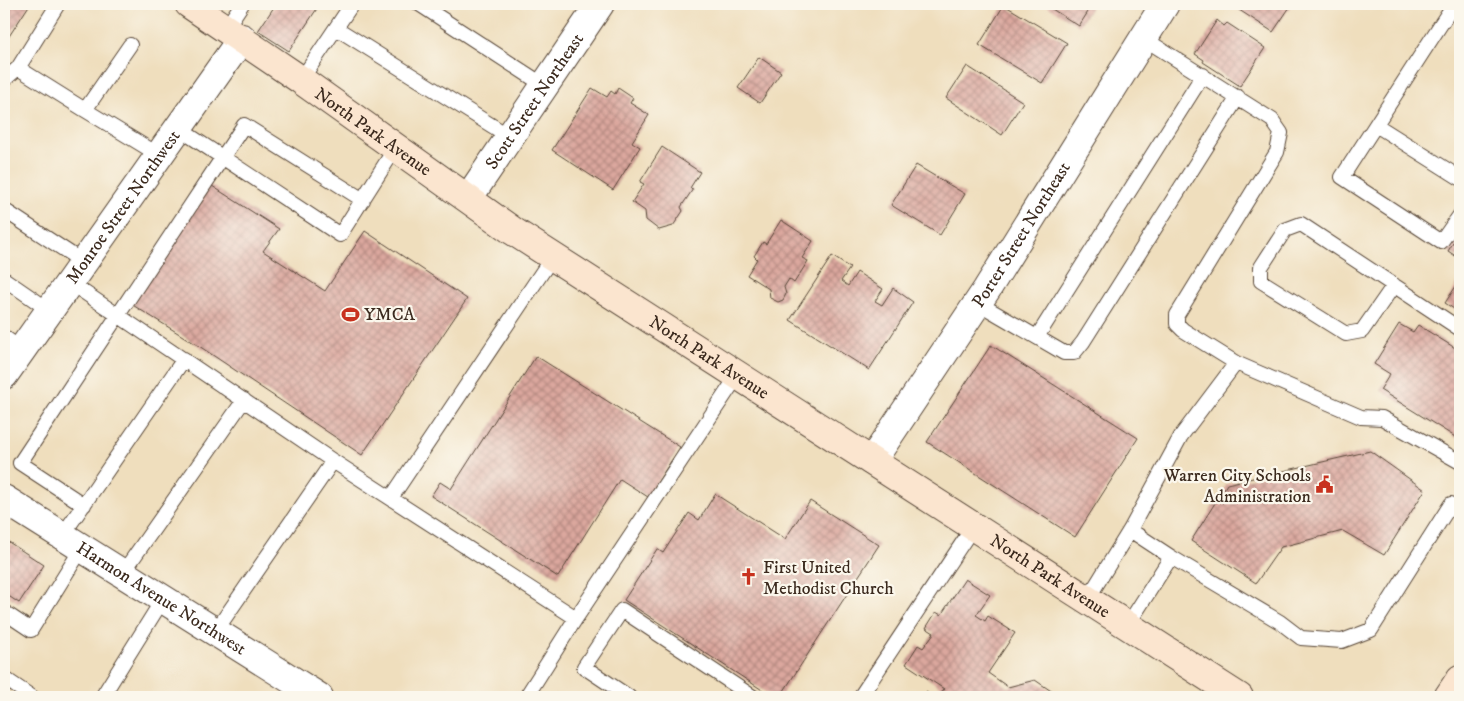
<svg xmlns="http://www.w3.org/2000/svg" width="1464" height="701" viewBox="0 0 1464 701" font-family="'IM FELL DW Pica',serif">
	<style>
		.building { fill: url(#building-cross-hatch) }
		.lines { fill: none; stroke-linecap: round; stroke-linejoin: round }
		.lane-casing { stroke: #564536; stroke-width: 16 }
		.street-casing { stroke: #564536; stroke-width: 30 }
		.secondary-casing { stroke: #564536; stroke-width: 30 }
		.lane { stroke: #fff; stroke-width: 14 }
		.street { stroke: #fff; stroke-width: 28 }
		.secondary { stroke: #fbe5cf; stroke-width: 28 }
		.labels { text-anchor: middle; stroke-width: 4.5; stroke-linejoin: round; paint-order: stroke }
		.street-label { font-size: 18px; fill: #3b2a1e; stroke: #fbf7ec }
		.poi-label { font-size: 18px; fill: #3b2a1e; stroke: #fbf7ec; text-anchor: start }
	</style>
	<defs>
		<pattern id="building-cross-hatch" width="8" height="8" patternUnits="userSpaceOnUse" patternTransform="scale(1.25)"><rect width="8" height="8" fill="#dba79e"/><path d="M0 0l8 8M0 8l8-8" fill="none" stroke="#b38880"/></pattern>
	</defs>
	<rect width="100%" height="100%" fill="#fbf7ec"/>
	<filter id="ink" filterUnits="userSpaceOnUse"><feTurbulence type="fractalNoise" baseFrequency=".02" numOctaves="2"/><feDisplacementMap in="SourceGraphic" scale="10" xChannelSelector="R" yChannelSelector="G"/><feConvolveMatrix kernelMatrix="1 2 1 2 8 2 1 2 1" color-interpolation-filters="sRGB"/></filter>
	<filter id="wash" filterUnits="userSpaceOnUse"><feTurbulence type="fractalNoise" baseFrequency=".0096" numOctaves="4" result="noise"/><feDisplacementMap in="SourceGraphic" scale="20" xChannelSelector="R" yChannelSelector="G"/><feGaussianBlur stdDeviation="1.12" result="paint"/><feColorMatrix in="noise" values="0 0 0 0 0 0 0 0 0 0 0 0 0 0 0 0 0 1.4 0 .05"/><feComposite in="paint" operator="in"/></filter>
	<g filter="url(#wash)">
		<rect width="100%" height="100%" fill="#efdebd"/>
		<g id="blocks">
			<path class="building" d="M4,4H30L4,44Z
				M276,4H320L289,51L258,31Z
				M1044,4H1093L1079,26Z
				M1230,4H1292L1273,32Z
				M1004,5L1067,43L1042,83L979,45Z
				M1217,20L1224,26L1227,23L1265,48L1240,86L1203,62L1204,60L1195,54Z
				M759,57L781,72L760,103L738,88Z
				M967,66L1023,102L1002,135L946,98Z
				M592,88L607,97L611,91L615,94L618,88L633,98L630,103L649,115L632,142L640,147L613,190L552,150Z
				M662,147L700,172L690,188L693,189L681,207L683,211L673,226L659,230L646,220L645,211L632,202L644,184L640,182Z
				M916,165L965,194L940,235L891,205Z
				M209,184L279,229L263,251L325,291L365,231L467,299L362,455L199,346L131,304Z
				M781,220L813,241L802,258L808,261L794,283L789,279L784,287L786,294L783,300L778,302L770,298L769,289L747,275L757,259L754,256L763,242L766,244Z
				M1460,232V259L1448,251Z
				M832,256L850,268L841,281L848,286L857,272L883,289L875,301L882,305L893,288L913,302L869,370L790,320Z
				M1460,280V313L1445,303Z
				M1399,324L1413,332L1418,325L1460,351V440L1380,390L1390,374L1374,364Z
				M991,345L1138,438L1075,537L927,442Z
				M536,356L680,447L648,497L620,479L558,577L431,496L440,482L451,489Z
				M1370,451L1425,490L1384,555L1343,531L1281,547L1256,583L1191,541L1227,484Z
				M715,494L785,539L810,501L879,545L780,697H773L624,600L657,549L663,553L689,513L699,520Z
				M4,539L44,565L19,603L4,593Z
				M965,579L990,595L976,615L985,621L988,616L1015,633L988,673L1008,687L1035,680L1060,697H938L944,689L906,664L918,645L923,648L934,633L926,628L936,612L941,615Z
				M926,692L934,697H922Z"/>
		</g>
	</g>
	<g filter="url(#ink)">
		<use href="#blocks" fill-opacity="0" stroke="#564536" stroke-width="1"/>
		<g class="lines">
			<defs>
				<path id="lane" d="M419,4L545,86
					M1454,4L1342,177L1441,242L1460,215
					M226,28L242,4
					M336,28L510,137
					M1143,38L1272,120L1281,133L1277,152L1177,315V324L1183,330L1236,363L1361,417L1382,418L1460,462
					M130,45L85,110L159,155
					M18,68L85,110
					M4,80L18,68L58,4
					M301,80L352,4
					M1376,125L1460,178
					M178,128L340,235L396,147
					M4,210L83,262
					M4,279L49,310
					M69,282L333,461
					M1394,285L1362,331L1346,334L1261,281V267L1285,230L1301,224L1460,329
					M978,303L1064,353H1074L1083,342L1238,97
					M4,337L22,350
					M1037,337L1203,75
					M391,498L553,256
					M84,505L20,463L244,125L363,200
					M1130,530L1171,557
					M62,536L184,359
					M122,574L244,400
					M1087,600L1130,530L1181,436L1236,363
					M4,612L31,630L82,548
					M576,618L738,375
					M1127,626L1171,557L1280,622L1301,638L1342,641L1371,630L1451,504L1460,509
					M215,632L333,461L576,618L526,697
					M4,678L32,697
					M102,697L163,599
					M629,697L584,667L622,610L753,697
					M860,697L973,527"/>
				<g id="street">
					<path id="s1" d="M469,197L600,4"/>
					<path id="s2" d="M4,375L242,38"/>
					<path id="s3" d="M872,461L987,289L1165,4"/>
					<path id="s4" d="M4,499L319,697"/>
				</g>
				<g id="secondary">
					<path id="s5" d="M189,4L301,80L513,231L1239,697"/>
					<path d="M1448,697L1460,679"/>
				</g>
			</defs>
			<use href="#lane" class="lane-casing"/>
			<use href="#street" class="street-casing"/>
			<use href="#secondary" class="secondary-casing"/>
			<use href="#lane" class="lane"/>
			<use href="#street" class="street"/>
			<use href="#secondary" class="secondary"/>
		</g>
	</g>
	<defs>
		<symbol id="stadium-bare" viewBox="-9 -9 18 18"><path d="M0-5a6.5 5 0 1 0 0 10a6.5 5 0 1 0 0-10ZM-3.5-1.8h7v3.6h-7Z" fill="#c8321e" stroke="#fbf7ec" stroke-width="2.5" paint-order="stroke"/></symbol>
		<symbol id="civic-bare" viewBox="-9 -9 18 18"><path d="M-.6-6.5H3V-4.5H.6V-3L4-1V1h2V6H-6V1h2V-1L-.6-3ZM-1.2 2.5V6h2.4V2.5Z" fill="#c8321e" stroke="#fbf7ec" stroke-width="2.5" paint-order="stroke"/></symbol>
		<symbol id="church-bare" viewBox="-9 -9 18 18"><path d="M-1.2-6h2.4v3.5h3.3v2.4h-3.3V6h-2.4V-.1h-3.3v-2.4h3.3Z" fill="#c8321e" stroke="#fbf7ec" stroke-width="2.5" paint-order="stroke"/></symbol>
	</defs>
	<g fill-rule="evenodd">
		<use href="#stadium-bare" x="338" y="302" width="25" height="25"/>
		<use href="#civic-bare" x="1312" y="472" width="25" height="25"/>
		<use href="#church-bare" x="736" y="564" width="25" height="25"/>
	</g>
	<g class="labels">
		<g class="street-label">
			<text dy="6" stroke="none"><textPath href="#s1" startOffset="116">Scott Street Northeast</textPath></text>
			<text dy="6" stroke="none"><textPath href="#s5" startOffset="224">North Park Avenue</textPath></text>
			<text dy="6" stroke="none"><textPath href="#s2" startOffset="206">Monroe Street Northwest</textPath></text>
			<text dy="6" stroke="none"><textPath href="#s3" startOffset="271">Porter Street Northeast</textPath></text>
			<text dy="6" stroke="none"><textPath href="#s5" startOffset="629">North Park Avenue</textPath></text>
			<text dy="6" stroke="none"><textPath href="#s5" startOffset="1034">North Park Avenue</textPath></text>
			<text dy="6" stroke="none"><textPath href="#s4" startOffset="186">Harmon Avenue Northwest</textPath></text>
		</g>
		<g class="poi-label">
			<text x="364" y="320">YMCA</text>
			<text x="1311" y="481" text-anchor="end">Warren City Schools<tspan x="1311" dy="21">Administration</tspan></text>
			<text x="763" y="573">First United<tspan x="763" dy="21">Methodist Church</tspan></text>
		</g>
	</g>
	<rect width="1464" height="701" fill="none" stroke="#fbf7ec" stroke-width="20"/>
</svg>
